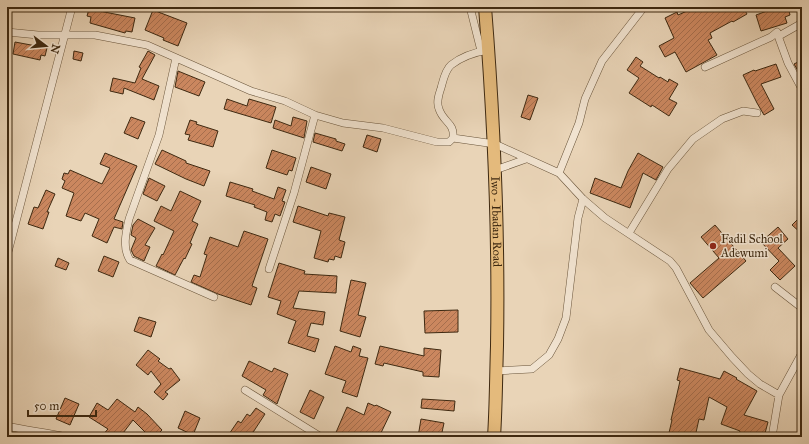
<svg xmlns="http://www.w3.org/2000/svg" width="809" height="444" viewBox="0 0 809 444" font-family="'IM FELL Great Primer',serif">
	<style>
		.building { fill: url(#building-hatch); stroke: #3e2911 }
		.lines { fill: none; stroke-linecap: round; stroke-linejoin: round }
		.minor-casing { stroke: #69543a; stroke-width: 8 }
		.primary-casing { stroke: #3e2911; stroke-width: 14 }
		.minor { stroke: #f1e3d0; stroke-width: 7 }
		.primary { stroke: #e4ba7c; stroke-width: 12 }
		.poi-dot { fill: #8f2418; stroke: #f1e3d0; stroke-width: 1.5 }
		.labels { text-anchor: middle; stroke-width: 3; stroke-linejoin: round; paint-order: stroke }
		.street-label { font-size: 12px; fill: #3e2911; stroke: #f1e3d0 }
		.poi-label { font-size: 12px; fill: #3e2911; stroke: #f1e3d0; text-anchor: start }
	</style>
	<defs>
		<pattern id="building-hatch" width="6" height="6" patternUnits="userSpaceOnUse"><rect width="6" height="6" fill="#cb875f"/><path d="M-1 1l2-2M0 6l6-6M5 7l2-2" fill="none" stroke="#a66e4d"/></pattern>
	</defs>
	<rect width="100%" height="100%" fill="#e9d4b7"/>
	<filter id="stains"><feTurbulence type="fractalNoise" baseFrequency=".005" numOctaves="4"/><feColorMatrix values="0 0 0 0 .2 0 0 0 0 .09 0 0 0 0 .02 0 0 0 .5 -.17"/></filter>
	<radialGradient id="worn" r=".72"><stop offset=".6" stop-color="#630" stop-opacity="0"/><stop offset="1" stop-color="#630" stop-opacity=".3"/></radialGradient>
	<path class="building" d="M696,7H743L747,14L733,22L732,21L710,33L712,38L708,40L717,55L686,72L675,52L665,57L659,46L674,38L665,18L677,12L678,15Z
		M778,7H788L790,15L785,17L787,23L761,31L756,15Z
		M89,9L135,18L132,32L126,31L125,33L90,23L91,17L87,16Z
		M153,10L187,23L178,46L163,40L164,38L145,30Z
		M15,42L47,48L45,56L41,55L40,60L13,54Z
		M74,51L83,53L81,61L73,59Z
		M148,51L155,55L142,79L159,86L154,100L124,88L123,94L110,91L113,78L135,83L141,68L139,67Z
		M636,57L643,62L640,66L659,78L660,77L668,82L669,79L678,84L669,99L677,103L669,116L652,105L651,107L629,93L639,78L627,70Z
		M802,60V78L794,64Z
		M776,64L781,77L761,84L774,109L764,115L757,103L743,75L754,70L755,71Z
		M178,71L205,82L199,96L175,87Z
		M528,95L538,98L530,120L521,117Z
		M227,99L247,106L249,99L276,107L271,123L224,109Z
		M131,117L145,122L138,139L124,133Z
		M293,117L307,121L304,138L273,128L275,120L291,126Z
		M190,120L197,122L196,124L218,131L213,147L188,140L190,135L185,134Z
		M315,133L336,139V141L345,144L342,151L313,142Z
		M367,135L381,139L377,152L363,147Z
		M162,150L186,161V163L210,171L204,186L186,179L155,164Z
		M272,150L296,158L292,171L289,170L287,175L266,168Z
		M105,153L137,166L114,219L123,222L122,229L114,227L107,243L92,236L99,219L85,213L81,221L66,216L74,193L62,188L65,181L62,179L64,173L68,174L70,170L102,184L110,168L100,164Z
		M638,153L663,167L656,180L643,173L630,208L590,193L595,178L621,188L628,171Z
		M311,167L331,174L326,189L306,182Z
		M149,178L165,186L157,201L143,194Z
		M230,182L253,189L252,191L274,199L278,187L286,190L282,201L285,202L280,216L275,214L272,222L265,220L267,212L254,207L255,205L226,196Z
		M46,190L55,194L47,212H49L43,229L28,224L34,207L38,208Z
		M180,191L201,201L192,221L198,224L190,243L192,244L185,259L184,258L175,275L156,266L162,254L163,255L174,231L154,221L161,206L171,211Z
		M298,206L328,216L329,213L345,217L339,240L345,242L341,258L335,256L334,260L329,259L328,262L314,258L321,231L293,222Z
		M802,215V234L792,225Z
		M138,219L155,228L145,245L150,247L144,261L134,256L131,250L136,238L131,235L133,225Z
		M715,225L746,261L703,298L690,283L719,258L701,237Z
		M778,227L788,239L778,248L795,266L780,280L770,270L779,261L761,242Z
		M244,231L268,239L252,286L257,288L251,305L218,294L191,282L194,275L200,277L207,255L204,254L210,237L238,247Z
		M104,256L119,262L113,277L98,271Z
		M58,258L69,263L66,270L55,266Z
		M279,263L305,271L304,274L337,276L336,293L299,291L293,308L325,312L323,325L311,323L307,336L319,339L315,352L288,343L296,321L277,314L281,301L268,297Z
		M351,280L366,283L358,315L366,317L360,337L340,331Z
		M458,310V332L425,333L424,311Z
		M139,317L156,322L151,337L134,331Z
		M335,346L351,352L353,346L361,349L359,356L368,358L357,397L342,392L346,381L325,374Z
		M380,346L424,356V348L441,350L439,377L423,376V372L384,363L383,366L375,364Z
		M148,350L160,359L158,361L169,369L171,368L180,380L165,392L168,394L163,400L154,392L161,384L151,371L148,375L136,365Z
		M249,361L272,372L274,368L288,374L277,404L263,395L266,390L242,376Z
		M680,368L720,379L724,371L737,378L736,379L757,391L744,415L768,422L764,437H738L740,431L721,424L727,407L709,397L704,420L699,419L695,437H668L672,420H671L680,381L677,380Z
		M310,390L324,397L314,419L300,412Z
		M65,398L79,404L70,425L56,419Z
		M117,399L135,412L138,407L147,414L162,430L155,437H150L133,420L120,437H101L108,429L89,417L97,403L108,410Z
		M422,399L455,401L454,411L421,408Z
		M368,403L375,406L376,405L391,412L379,437H334L347,407L364,415Z
		M256,408L265,414L250,437H227L238,421L241,423L247,414L250,416Z
		M185,411L200,418L193,435L178,428Z
		M421,419L444,423L441,437H418Z"/>
	<g class="lines">
		<defs>
			<path id="minor" d="M470,7L481,51
				M7,32L38,35H95L147,45L251,91L285,101L315,115L343,123L383,128L437,142H449L453,138L495,144L559,173L583,199L605,218L670,261L676,268L709,330L732,357L748,374L760,384L779,395
				M777,33L788,63L802,89
				M176,58L159,135L129,219C126,232 122,248 130,260L214,297
				M705,67L771,37L777,32L779,36L802,23
				M453,138C455,123 443,122 439,109C436,102 439,94 441,88C443,81 445,70 451,65C461,57 476,52 488,50
				M495,170L526,159
				M559,173L579,123L585,99L602,61L644,7
				M629,233L668,169L693,139L722,119L743,111L757,113
				M7,256L72,7
				M269,269L294,193L315,115
				M775,287L802,308
				M496,371L532,369L549,355L558,339L566,318L578,218L583,199
				M245,390L321,437
				M7,426C27,431 47,432 66,437
				M772,437L779,395L802,353"/>
			<g id="primary">
				<path id="s1" d="M485,7C494,121 499,232 497,346C496,376 496,407 494,437"/>
			</g>
		</defs>
		<use href="#minor" class="minor-casing"/>
		<use href="#primary" class="primary-casing"/>
		<use href="#minor" class="minor"/>
		<use href="#primary" class="primary"/>
	</g>
	<circle class="poi-dot" cx="713" cy="246" r="4"/>
	<g class="labels">
		<g class="street-label">
			<text dy="4" stroke="none"><textPath href="#s1" startOffset="215">Iwo - Ibadan Road</textPath></text>
		</g>
		<g class="poi-label">
			<text x="721" y="243">Fadil School<tspan x="721" dy="14">Adewumi</tspan></text>
		</g>
	</g>
	<rect width="809" height="444" fill="none" stroke="#e9d4b7" stroke-width="24"/>
	<rect x="8" y="8" width="793" height="428" fill="none" stroke="#3e2911" stroke-width="2"/>
	<rect x="12" y="12" width="785" height="420" fill="none" stroke="#3e2911"/>
	<g transform="translate(46 46) rotate(106)" stroke="#f1e3d0" stroke-width="3" paint-order="stroke">
	<path d="M0-3L7 15L0 10L-7 15Z" fill="#3e2911"/>
	<text y="-6" font-size="11" font-weight="bold" text-anchor="middle" fill="#3e2911">N</text>
	</g>
	<path d="M28 410v6h68v-6" fill="none" stroke="#3e2911" stroke-width="2"/>
	<text x="34" y="410" font-size="12" fill="#3e2911" stroke="#f1e3d0" stroke-width="3" paint-order="stroke">50 m</text>
	<rect width="100%" height="100%" filter="url(#stains)"/>
	<rect width="100%" height="100%" fill="url(#worn)"/>
</svg>
